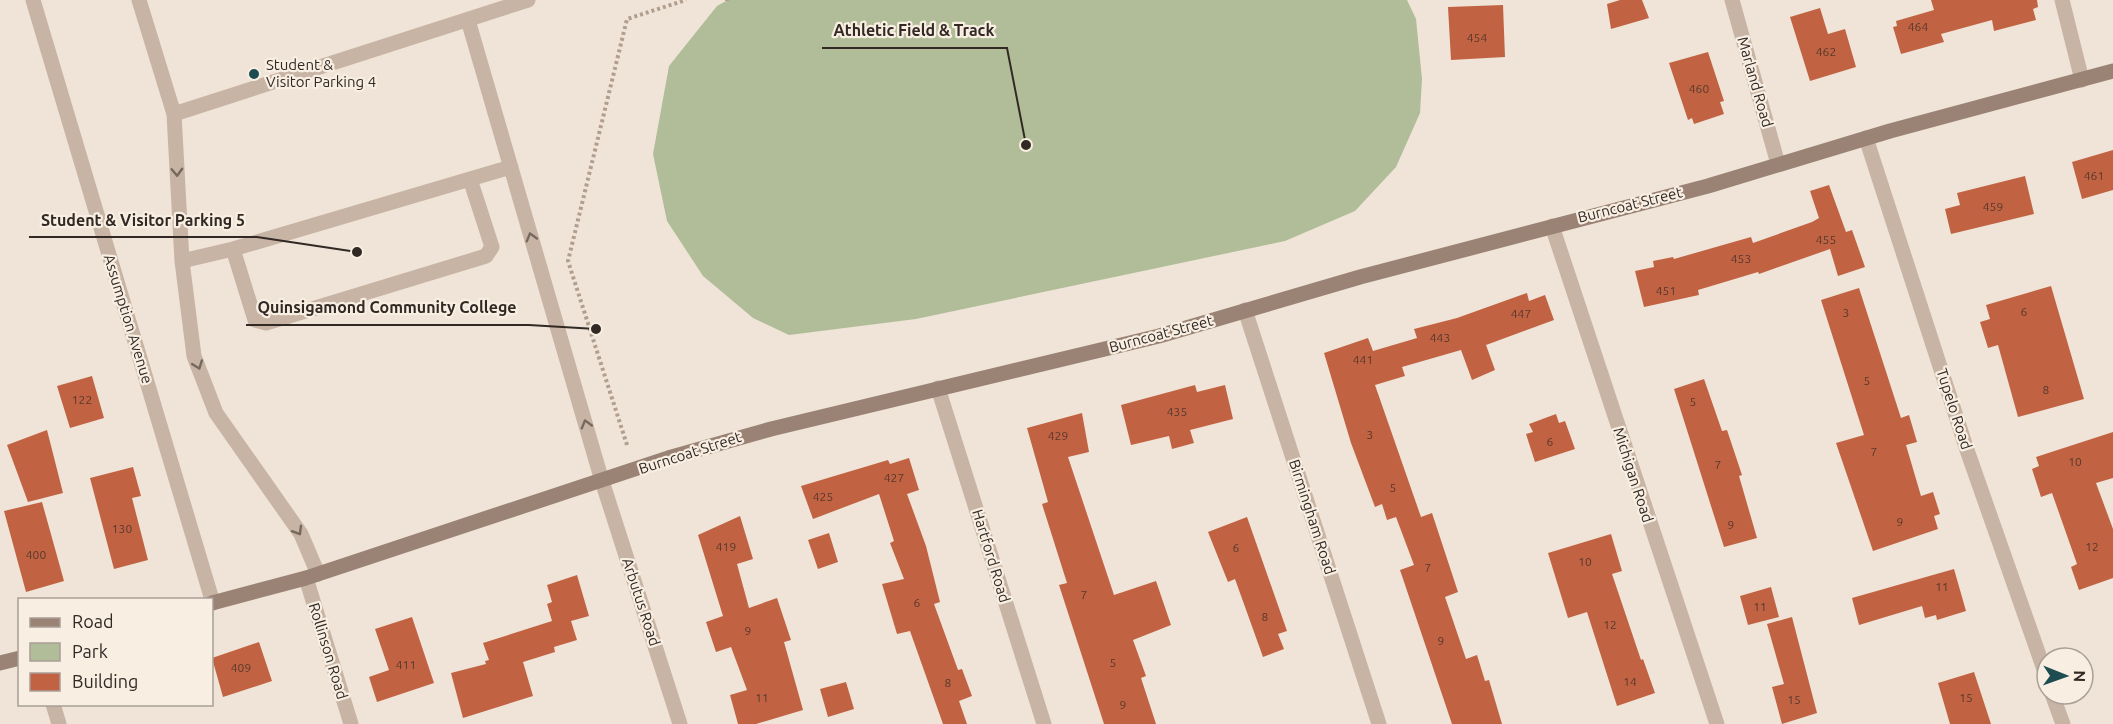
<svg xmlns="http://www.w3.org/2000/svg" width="2113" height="724" viewBox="0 0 2113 724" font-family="Ubuntu,sans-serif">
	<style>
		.green { fill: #b0bd98 }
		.building { fill: #c16343 }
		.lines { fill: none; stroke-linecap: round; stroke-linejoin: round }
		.path { stroke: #b29e8e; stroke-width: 4; stroke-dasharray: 3 3; stroke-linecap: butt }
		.lane { stroke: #c7b4a4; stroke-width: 15 }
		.street { stroke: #c7b4a4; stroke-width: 15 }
		.secondary { stroke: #9a8375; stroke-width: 15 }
		.oneway { stroke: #75685e }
		.poi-dot { fill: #1d4d51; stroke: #f8eee2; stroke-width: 2 }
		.labels { text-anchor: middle; stroke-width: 4.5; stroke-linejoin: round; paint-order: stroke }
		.number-label { font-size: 12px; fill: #56382c }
		.poi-label { font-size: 15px; fill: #322925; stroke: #f8eee2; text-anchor: start }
		.street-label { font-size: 15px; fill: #322925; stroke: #f8eee2 }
		.leader { fill: none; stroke: #322925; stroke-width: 2 }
		.callout-dot { fill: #322925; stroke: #f8eee2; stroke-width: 2 }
		.callout-label { font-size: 16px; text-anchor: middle; font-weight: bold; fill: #322925; stroke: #f8eee2; stroke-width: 4.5; stroke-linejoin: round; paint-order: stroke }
	</style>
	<rect width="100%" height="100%" fill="#efe4d7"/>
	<path class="green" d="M728,0H1407L1416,19L1422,79L1420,113L1396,167L1355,211L1285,241L916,319L789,335L753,318L703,276L667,221L653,154L669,66L717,6Z"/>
	<path class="building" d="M1620,0H1642L1649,18L1611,29L1607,4Z
		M1931,0H2037L2038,7L2033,9L2036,20L1994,31L1992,20L1941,34L1944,42L1901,54L1893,27L1897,26L1896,21L1934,10Z
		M1503,5L1505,57L1451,60L1448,7Z
		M1820,8L1828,34L1845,29L1856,67L1810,81L1790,17Z
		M1708,52L1724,101L1720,102L1724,114L1694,124L1692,118L1688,120L1669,63Z
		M2113,150V190L2082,199L2072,162Z
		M2025,176L2034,214L1951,234L1945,209L1960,205L1957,193Z
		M1829,185L1846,232L1852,230L1865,267L1838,276L1830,249L1759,274L1758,272L1698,290L1699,295L1644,307L1635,271L1654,267L1653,261L1673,257L1674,259L1751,237L1753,243L1812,222L1819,218L1810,191Z
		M2051,286L2084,399L2018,417L1998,345L1988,348L1980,322L1990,319L1986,305Z
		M1859,288L1901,418L1909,415L1917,442L1906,445L1921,496L1933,492L1940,514L1934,516L1938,529L1873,551L1836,443L1864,435L1821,300Z
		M1527,293L1529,301L1545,295L1554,320L1486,345L1495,370L1472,380L1461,350L1402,367L1405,376L1375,385L1421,517L1432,513L1458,592L1445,597L1466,659L1477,655L1485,681L1489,680L1502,724H1452L1400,570L1414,565L1396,517L1387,520L1382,504L1375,507L1351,443L1324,353L1368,338L1373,351L1417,338L1414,329L1457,318Z
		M92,376L104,418L70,428L57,386Z
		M1704,379L1722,431L1727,430L1742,475L1739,476L1757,538L1724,547L1674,389Z
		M1195,385L1197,392L1225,385L1233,419L1190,430L1194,443L1172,449L1169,436L1131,445L1121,405Z
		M1082,413L1089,452L1068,457L1114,595L1156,581L1171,625L1133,640L1146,676L1141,678L1156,724H1104L1059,585L1067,583L1042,504L1048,502L1027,428Z
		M1556,414L1559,423L1565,421L1575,449L1535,462L1526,434L1533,432L1529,424Z
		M47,430L63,493L28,502L7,445Z
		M2113,432V478L2096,483L2113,529V578L2079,590L2071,567L2077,564L2052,493L2041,497L2032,469L2039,466L2036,457Z
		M909,458L919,490L907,494L926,546L940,602L934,604L958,670L962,669L972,696L959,701L967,724H943L910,631L897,634L882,584L904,579L890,543L894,541L879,494L813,519L801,486L888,460L890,464Z
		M133,467L141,496L132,498L148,560L114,569L90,478Z
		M42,502L64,581L26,592L4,511Z
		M740,516L753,559L737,564L749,608L777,598L791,640L784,642L803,710L756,724H738L730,695L747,690L731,647L716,652L706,622L723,616L698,535Z
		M1247,517L1287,631L1278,634L1284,649L1263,657L1235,579L1228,582L1208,532Z
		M829,533L838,562L818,569L808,540Z
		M1611,534L1622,571L1612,574L1641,660L1643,659L1655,693L1617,706L1587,612L1568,618L1548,553Z
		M1954,569L1966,611L1937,620L1936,615L1925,618L1922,606L1859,625L1852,598Z
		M577,575L589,616L571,621L577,640L554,647L555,652L523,662L533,696L463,718L451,673L486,664L485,661L489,660L483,643L552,621L547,604L552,602L547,585Z
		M1771,587L1779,617L1748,625L1740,596Z
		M412,617L434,683L377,702L369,677L389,670L375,629Z
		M1792,617L1817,713L1782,724L1772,687L1784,684L1767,624Z
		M259,642L272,681L223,697L212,658Z
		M1974,672L1991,724H1950L1938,683Z
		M846,682L854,709L828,717L820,689Z"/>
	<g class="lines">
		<path class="path" d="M727,0V1
			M627,445L568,261L627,19L686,0"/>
		<path class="lane" d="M139,0L174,114L182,261L194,356L216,413L301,534L318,574
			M468,20L602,481
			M174,114L528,0
			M233,249L255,320L266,323L486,256L492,247L470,179
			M182,261L233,249L511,167"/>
		<path class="street" d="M33,0L213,603
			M1732,0L1778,164
			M2062,0L2082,80
			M1866,138L1967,450L2047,678
			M1552,226L1717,724
			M1245,310L1379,724
			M938,388L1044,724
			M602,481L680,724
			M306,578L351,724
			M2052,694L2063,724
			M53,704L59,724"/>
		<path class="secondary" d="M212,603L306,578L668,458L771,429L1159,336L1360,277L1708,186L1890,131L2113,71
			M0,663L20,658"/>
	</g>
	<defs><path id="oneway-chevron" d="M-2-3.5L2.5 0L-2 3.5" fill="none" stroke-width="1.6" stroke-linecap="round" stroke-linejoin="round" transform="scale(1.5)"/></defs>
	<g class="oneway">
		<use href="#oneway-chevron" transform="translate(177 172) rotate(88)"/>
		<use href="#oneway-chevron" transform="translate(531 237) rotate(-106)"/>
		<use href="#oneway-chevron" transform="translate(198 365) rotate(70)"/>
		<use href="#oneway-chevron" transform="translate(586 424) rotate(-106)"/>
		<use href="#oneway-chevron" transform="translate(298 531) rotate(59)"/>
	</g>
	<circle class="poi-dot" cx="254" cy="74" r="6"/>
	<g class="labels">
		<g class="number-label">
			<text x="1918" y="31">464</text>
			<text x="1477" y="42">454</text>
			<text x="1826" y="56">462</text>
			<text x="1699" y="93">460</text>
			<text x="2094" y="180">461</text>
			<text x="1993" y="211">459</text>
			<text x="1826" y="244">455</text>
			<text x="1741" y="263">453</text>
			<text x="1666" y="295">451</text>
			<text x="2024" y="316">6</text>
			<text x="1846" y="317">3</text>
			<text x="1521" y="318">447</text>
			<text x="1440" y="342">443</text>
			<text x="1363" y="364">441</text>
			<text x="1867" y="385">5</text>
			<text x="2046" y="394">8</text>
			<text x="82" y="404">122</text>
			<text x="1693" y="406">5</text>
			<text x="1177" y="416">435</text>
			<text x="1370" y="439">3</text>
			<text x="1058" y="440">429</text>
			<text x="1550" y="446">6</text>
			<text x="1874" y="456">7</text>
			<text x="2075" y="466">10</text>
			<text x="1718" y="469">7</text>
			<text x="894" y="482">427</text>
			<text x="1393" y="492">5</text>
			<text x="823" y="501">425</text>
			<text x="1900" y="526">9</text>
			<text x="1731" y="529">9</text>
			<text x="122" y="533">130</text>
			<text x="726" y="551">419</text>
			<text x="2092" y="551">12</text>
			<text x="1236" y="552">6</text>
			<text x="36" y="559">400</text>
			<text x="1585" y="566">10</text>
			<text x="1428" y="572">7</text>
			<text x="1942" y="591">11</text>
			<text x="1084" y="599">7</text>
			<text x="917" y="607">6</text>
			<text x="1760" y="611">11</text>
			<text x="1265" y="621">8</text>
			<text x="1610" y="629">12</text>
			<text x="748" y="635">9</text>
			<text x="1441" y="645">9</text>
			<text x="1113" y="667">5</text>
			<text x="406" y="669">411</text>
			<text x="241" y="672">409</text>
			<text x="1630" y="686">14</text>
			<text x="948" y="687">8</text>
			<text x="762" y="702">11</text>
			<text x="1966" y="702">15</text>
			<text x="1794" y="704">15</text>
			<text x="1123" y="709">9</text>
		</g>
		<g class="poi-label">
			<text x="266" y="70">Student &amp;<tspan x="266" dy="17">Visitor Parking 4</tspan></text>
		</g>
		<g class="street-label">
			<text transform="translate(1755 82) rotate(74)" y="5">Marland Road</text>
			<text transform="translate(1630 205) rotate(-14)" y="5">Burncoat Street</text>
			<text transform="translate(128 319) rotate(73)" y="5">Assumption Avenue</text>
			<text transform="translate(1161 334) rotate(-15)" y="5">Burncoat Street</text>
			<text transform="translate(1954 409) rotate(72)" y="5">Tupelo Road</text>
			<text transform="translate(690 453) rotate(-18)" y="5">Burncoat Street</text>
			<text transform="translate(1633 475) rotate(72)" y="5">Michigan Road</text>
			<text transform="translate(1312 517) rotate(72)" y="5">Birmingham Road</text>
			<text transform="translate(991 556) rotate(73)" y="5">Hartford Road</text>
			<text transform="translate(641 602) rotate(72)" y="5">Arbutus Road</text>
			<text transform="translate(328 651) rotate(73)" y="5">Rollinson Road</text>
		</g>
	</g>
	<path class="leader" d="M1026 145L1007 48H822M357 252L257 237H29M596 329L529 325H246"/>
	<g class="callout-dot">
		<circle cx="1026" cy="145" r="6"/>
		<circle cx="357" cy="252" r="6"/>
		<circle cx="596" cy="329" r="6"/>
	</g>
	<g class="callout-label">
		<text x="914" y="36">Athletic Field &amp; Track</text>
		<text x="143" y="226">Student &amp; Visitor Parking 5</text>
		<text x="387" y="313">Quinsigamond Community College</text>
	</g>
	<rect x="18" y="598" width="195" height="108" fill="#f8eee2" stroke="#a99f96" stroke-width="1.5"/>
	<rect x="30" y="618" width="30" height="9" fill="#9a8375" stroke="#a99f96" stroke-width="1.5"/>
	<text x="72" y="628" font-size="18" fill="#322925">Road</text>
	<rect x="30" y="643" width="30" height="18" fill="#b0bd98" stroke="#a99f96" stroke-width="1.5"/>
	<text x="72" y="658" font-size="18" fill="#322925">Park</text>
	<rect x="30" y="673" width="30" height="18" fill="#c16343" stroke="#a99f96" stroke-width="1.5"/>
	<text x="72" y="688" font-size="18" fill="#322925">Building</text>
	<g transform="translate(2065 676) rotate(91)"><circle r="28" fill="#f8eee2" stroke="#a99f96" stroke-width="1.5"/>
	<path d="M0-4.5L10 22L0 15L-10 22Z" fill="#1d4d51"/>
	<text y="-9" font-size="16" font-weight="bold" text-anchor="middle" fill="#322925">N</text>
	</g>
</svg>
